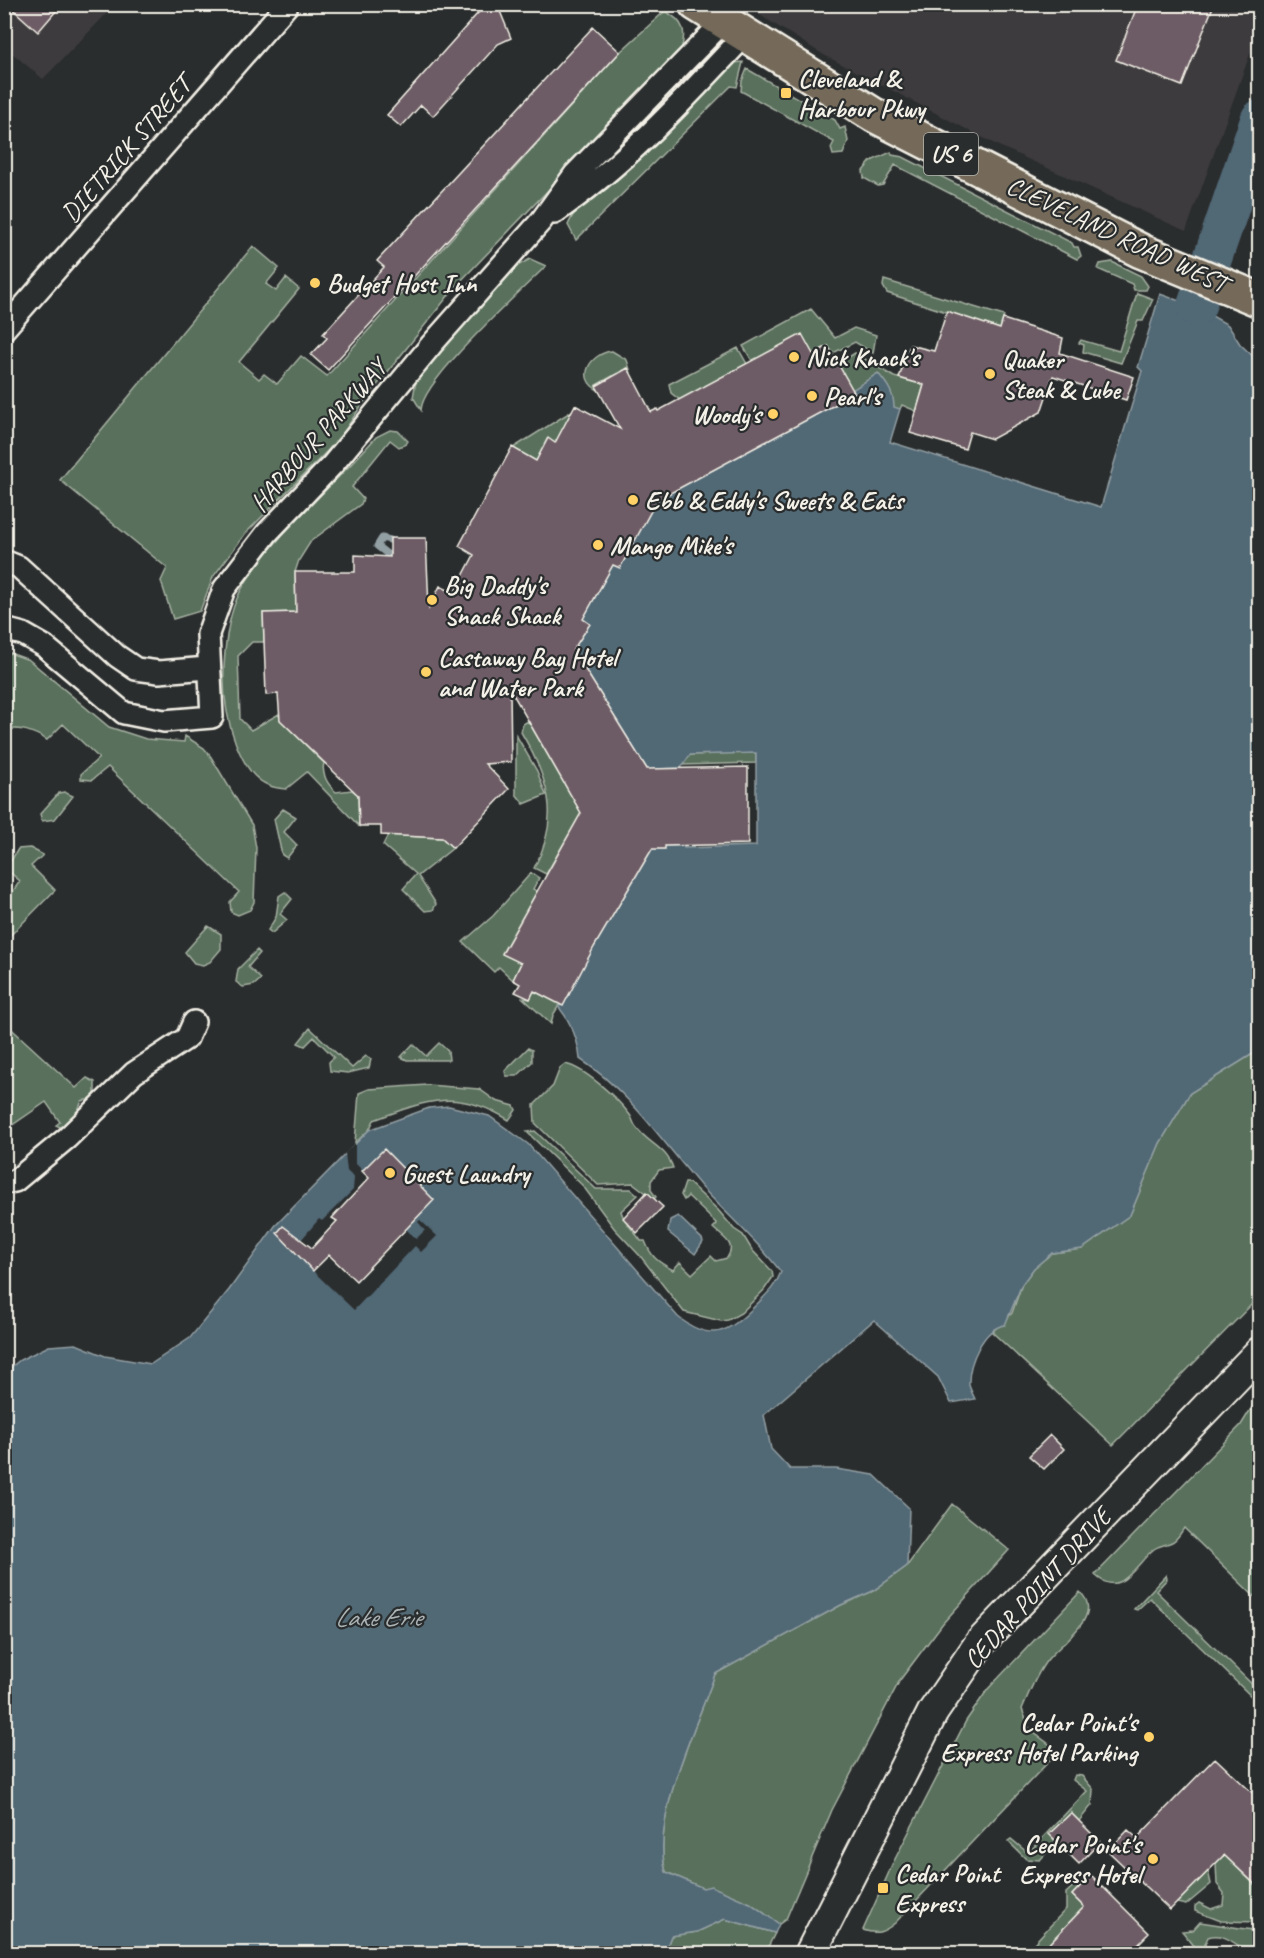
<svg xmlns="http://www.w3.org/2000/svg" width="1264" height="1958" viewBox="0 0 1264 1958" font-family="Caveat,sans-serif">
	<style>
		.built { fill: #3e3b3e }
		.green { fill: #58705c; stroke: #a6b0a2; stroke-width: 1.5 }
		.water { fill: #516875; stroke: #929fa3; stroke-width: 1.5 }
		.pier { fill: #2a2d2e }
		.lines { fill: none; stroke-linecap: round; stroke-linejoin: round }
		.stream { stroke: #929fa3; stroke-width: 7 }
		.river { stroke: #516875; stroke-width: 39 }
		.building { fill: #6d5c65; stroke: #f4f1e8; stroke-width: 1.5 }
		.minor-casing { stroke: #f4f1e8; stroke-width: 26 }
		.secondary-casing { stroke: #f4f1e8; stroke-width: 34 }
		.primary-casing { stroke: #f4f1e8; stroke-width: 38 }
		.minor { stroke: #2a2d2e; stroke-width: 21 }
		.secondary { stroke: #2a2d2e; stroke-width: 30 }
		.primary { stroke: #746a5a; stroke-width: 33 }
		.poi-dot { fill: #ffd166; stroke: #2a2d2e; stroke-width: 2 }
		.labels { text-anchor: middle; stroke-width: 4.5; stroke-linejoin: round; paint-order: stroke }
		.shield { fill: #2a2d2e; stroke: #b7b6b0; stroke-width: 1.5 }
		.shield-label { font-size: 24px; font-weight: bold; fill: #f4f1e8 }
		.poi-label { font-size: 26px; font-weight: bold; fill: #f4f1e8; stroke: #2a2d2e; text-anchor: start }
		.street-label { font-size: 26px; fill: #f4f1e8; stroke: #2a2d2e }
		.water-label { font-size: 27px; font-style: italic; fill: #abb3b4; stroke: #2a2d2e }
	</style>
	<rect width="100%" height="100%" fill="#2a2d2e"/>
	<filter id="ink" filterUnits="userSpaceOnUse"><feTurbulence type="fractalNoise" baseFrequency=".0167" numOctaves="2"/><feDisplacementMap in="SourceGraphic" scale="12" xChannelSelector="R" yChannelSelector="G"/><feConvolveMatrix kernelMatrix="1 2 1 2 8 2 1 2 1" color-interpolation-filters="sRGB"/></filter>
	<g filter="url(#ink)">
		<path class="built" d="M1259,4L1260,26L1186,231L997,145L824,55L744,5Z
			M4,5H115L43,79L5,47Z"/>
		<path class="green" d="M665,11C685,22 687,32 680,53L456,286L363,403L340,438L245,534L213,577L200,611L173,619L161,581L167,568L60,480L253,246L279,268L266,284L276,291L286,278L299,289L239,362L259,379L264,374L277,384L301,356L327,376L620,52Z
			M703,57L707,62L703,69L586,182V174Z
			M743,62L737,87L731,86L576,240L568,225L574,213L721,73L733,63Z
			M747,69L835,120L840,129L845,127L848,141L843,154L833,155L831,148L834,142L741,91L742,81Z
			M891,152L892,155L903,157L1072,243L1074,247H1078L1081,256L1077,259L895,165L883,185L878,186L864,178L863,171L871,161Z
			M530,259L546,266C521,291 422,380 421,410L413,397L417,376L508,271Z
			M1112,262L1141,276L1148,286L1146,290H1134L1132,284L1098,269L1100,264Z
			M884,280L1004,316L1000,329L887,293L883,286Z
			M1137,293L1153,299L1143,321H1138L1121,363L1083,352L1084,345L1079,343L1081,340L1119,351Z
			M811,309L835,338L854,328L876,335L873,353L855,342L833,353L828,346L813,354L753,362L743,346Z
			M738,348L747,364L680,400L671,393L669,384Z
			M612,351L627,360L631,373L627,368L596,385L598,390C575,378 591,353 612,351Z
			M855,353L894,377L924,385L916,411L902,405L900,409L894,408L852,390L838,364Z
			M572,411L555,443L547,439L536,461L513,448Z
			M390,430L398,431L408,441L406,444L399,447L390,440L352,487L363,499L361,504L311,541L299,560L295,572L296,612L263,613L264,642H252L238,656L240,719L251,730L279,714L280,720L324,763C321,774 328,785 336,792L352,790L358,795L359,826L307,772L286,789C258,788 246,769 236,744C226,718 223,695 224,668C225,642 228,615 240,592C270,538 335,485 376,437Z
			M4,651L29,660L109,727L146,739L184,742L185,736L204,748L211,757L252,825L256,848L254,902L250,910L238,915L231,912L230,902L239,892L108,767L92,780L81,779V774L99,758L63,724L47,740C36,733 18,725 5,731Z
			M528,721L581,813L546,874L534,868C562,817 548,778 521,732L523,724Z
			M516,735L537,771L546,795L524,804L516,794Z
			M756,752V763L682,765L690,755Z
			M64,792L73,796L55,819L42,821L40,814L59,793Z
			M283,809L296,817L284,832L297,845L287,858L282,855L274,819Z
			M388,835L442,838L453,848L418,876L436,904L433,910L425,911L403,889L416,874L383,845Z
			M30,848L43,855L31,866L55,890L5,941V903L20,881L6,869L18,849Z
			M531,873L539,878L533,889L537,891L502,953L521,963L513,980L499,967L494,972L463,942L493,916Z
			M285,892L292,899L280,914L287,920L272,933L268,930L276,917L279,896Z
			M208,926L221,934V949L210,962L203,965L194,963L185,952Z
			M257,950L260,953L248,967L261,979L254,985L243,987L236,982L238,969Z
			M534,991L560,1004L553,1015L551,1024L523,998L530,999Z
			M4,1022L76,1088L87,1078L95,1082V1098L82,1101L72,1124L60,1127L56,1125L60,1122L46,1102L5,1130Z
			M310,1028L352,1068L366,1056L371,1059L369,1068L348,1073L330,1071L329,1062L334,1057L314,1037L305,1046L298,1043Z
			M439,1043L448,1051L449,1060H407L401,1057L413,1044L426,1056Z
			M528,1048L532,1050V1062L517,1076H506L505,1071Z
			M1259,1050L1260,1296L1113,1445L992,1332L1012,1313L1022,1284L1034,1268L1052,1253L1082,1249L1130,1215L1160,1143L1190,1093Z
			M565,1064C585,1068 617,1098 630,1115C633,1119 633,1124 636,1127C648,1144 666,1147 673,1168L659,1170L651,1181V1190L656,1197L654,1199L633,1183L598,1185L535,1123L534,1105L553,1086L560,1068Z
			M427,1085L479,1089L496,1101L514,1106L516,1110L509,1120C457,1088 427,1100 374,1120L369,1130L355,1143L359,1093L369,1089Z
			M535,1131L596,1189H631L638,1195L621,1211C623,1221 635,1232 641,1241H645C651,1257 658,1262 673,1270L680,1262L692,1274L711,1256L716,1261L727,1258C737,1243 723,1238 713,1228L717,1224L688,1196L684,1200L681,1195L685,1183H689L718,1210L734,1229L743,1235L752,1250L772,1271L773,1277L764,1290L741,1313L728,1320L721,1321L684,1312L641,1257L614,1228L583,1186L527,1132Z
			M1259,1396V1601L1184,1528C1181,1533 1177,1540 1172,1542C1166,1545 1160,1545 1154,1549C1136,1563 1121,1600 1095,1575L1241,1425Z
			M952,1504L1009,1550L943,1623L900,1680L832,1810L786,1919L779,1924L750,1903L703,1888L666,1872C650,1819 697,1726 715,1674L841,1605L873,1591L907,1566Z
			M1166,1575L1167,1579L1156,1591L1259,1691V1695L1254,1699L1150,1598L1137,1610L1134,1609Z
			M1080,1592C1105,1615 1062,1642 1048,1659C1037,1672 1029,1693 1022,1709L1030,1730L1053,1747L1054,1756L895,1923C884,1932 877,1935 863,1930L894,1861L966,1721L988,1689Z
			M1075,1775L1082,1776L1093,1789L1092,1805L1079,1821L1071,1813L1050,1834L1056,1842L1040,1860L1026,1859L1008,1841L1011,1839L1028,1853L1087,1791L1073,1780Z
			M1224,1855L1259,1889V1922L1221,1921L1195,1911V1906L1199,1903L1211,1909L1223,1905L1224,1893L1217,1884L1216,1863Z
			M1208,1871L1211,1884L1186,1905L1177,1903Z
			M1078,1882L1081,1885L1072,1895L1084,1907L1040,1953L1024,1954L1066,1909V1893Z
			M725,1919L775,1933L765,1953L664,1954L671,1936L697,1932Z
			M1200,1922L1259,1931V1953C1240,1954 1229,1930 1208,1937L1205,1944L1207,1953H1200L1182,1931L1193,1930Z"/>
		<path class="water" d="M1160,294L1196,307L1228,325L1240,344L1260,363L1259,1050L1190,1093L1160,1143L1130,1215L1082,1249L1052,1253L1034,1268L1022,1284L1005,1325C983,1328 968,1364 969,1385C970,1389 973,1395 975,1399L951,1403L938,1377L874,1320L764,1415L771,1449L790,1469H836L874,1475L909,1508L907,1566L873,1591L841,1605L715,1674C697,1726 650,1819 666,1872L703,1888L711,1886L750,1903L779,1924L775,1933L725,1919L697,1932L671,1936L664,1954H5V1372L20,1360L49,1346L76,1344L105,1356L151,1364L190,1338L229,1290L275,1226L369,1130L429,1108L449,1106L489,1116L528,1144L678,1317C711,1343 729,1333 755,1306C766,1295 776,1286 781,1272C757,1240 727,1215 700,1185C662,1141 629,1091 580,1059C578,1038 571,1022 558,1006L563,1005L594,947L652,849H664L665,846L684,845V848L756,846V753L690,755L681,768L658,769L649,772L573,650L590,624L583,619L613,565L620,567L657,500L854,395L852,390L878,373C887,384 894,393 894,407L900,409L890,442L1101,507L1142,371L1138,367Z
			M678,1216L702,1239L703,1242L695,1254L668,1232L670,1220Z"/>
		<path class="pier" d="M355,1143V1163L376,1184L361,1187L332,1217L337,1221L312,1248L301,1240L319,1219L322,1221L353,1190L354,1178L347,1171L345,1153Z
			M420,1220L437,1236L421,1252L415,1246L354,1310L313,1271L329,1255L357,1281L406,1229L416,1239L425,1230L418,1222Z"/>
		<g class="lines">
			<path class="stream" d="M390,540L382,538L377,546L391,557"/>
			<path class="river" d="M1196,307L1260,119"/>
		</g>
		<path class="building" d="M7,4H62L38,32Z
			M486,4H497L511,38L498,44L433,116L421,105L401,127L387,115Z
			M1138,4H1214L1182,86L1116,60Z
			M593,27L620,52L328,370L311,355L327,338L323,334L384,267L377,261Z
			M947,311L1000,329L1003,319L1063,338L1060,353L1134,377L1126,400L1053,376L1041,412L992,439L970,432L965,449L910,433L924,385L899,378L910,345L934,351Z
			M802,334L813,354L828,346L855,394L657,500L620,568L613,565L583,619L590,624L573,650L647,769L748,767V844L665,846V849H652L594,947L563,1006L534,991L530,999L515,992L520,984L513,980L521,963L502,954L581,813L510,689L511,762L485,764L509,789L453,848L442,838L381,835V826H359L358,795L280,720L278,694L266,695L263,613L296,612L295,572H355V555L390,557V538H426L429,608L440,586L454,593L474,555L459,546L512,447L536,461L548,438L555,443L575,405L620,429L596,386L628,368L651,412L657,409L658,411Z
			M384,1149L434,1200L356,1281L329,1255L313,1271L277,1233L283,1226L312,1248L337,1221L332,1218L369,1178L362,1171Z
			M647,1192L663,1207L637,1233L623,1218Z
			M1050,1435L1064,1449L1044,1469L1029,1456Z
			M1215,1758L1260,1800V1889L1224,1855L1170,1910L1108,1851L1128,1830L1137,1838Z
			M1071,1813L1100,1842L1079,1864L1049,1834Z
			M1091,1875L1149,1933L1129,1953H1040L1084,1907L1072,1895Z"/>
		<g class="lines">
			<defs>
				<path id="minor" d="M554,213C626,164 686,98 745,35
					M4,329L288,4
					M4,561L19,567L117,656L136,669L159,672L208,668
					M4,629L23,634L44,646L124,713L164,721L212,717L208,634L224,589L267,533L333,464L432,344L541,221L575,174L723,22
					M4,1183L15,1181L67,1138L134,1073L187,1038L194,1022"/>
				<path id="secondary" d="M810,1954L933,1712L980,1643L1260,1352"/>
				<path id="primary" d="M696,4L874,115L1141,251L1260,300"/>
			</defs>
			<use href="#minor" class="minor-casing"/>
			<use href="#secondary" class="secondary-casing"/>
			<use href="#primary" class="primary-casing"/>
			<use href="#minor" class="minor"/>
			<use href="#secondary" class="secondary"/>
			<use href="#primary" class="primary"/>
		</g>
	</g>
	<g class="poi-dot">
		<rect x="780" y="87" width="12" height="12" rx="3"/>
		<circle cx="315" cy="283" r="6"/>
		<circle cx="794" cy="357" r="6"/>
		<circle cx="990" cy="374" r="6"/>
		<circle cx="812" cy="396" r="6"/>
		<circle cx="773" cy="414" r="6"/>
		<circle cx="633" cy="500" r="6"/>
		<circle cx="598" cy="545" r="6"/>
		<circle cx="432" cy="600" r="6"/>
		<circle cx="426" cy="672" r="6"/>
		<circle cx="390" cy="1173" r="6"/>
		<circle cx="1149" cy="1737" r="6"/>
		<circle cx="1153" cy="1859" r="6"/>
		<rect x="877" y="1882" width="12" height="12" rx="3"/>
	</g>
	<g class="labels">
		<rect class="shield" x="924" y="133" width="54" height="42" rx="4.5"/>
		<g class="shield-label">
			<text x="951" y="162">US 6</text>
		</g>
		<g class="poi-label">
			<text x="798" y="87">Cleveland &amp;<tspan x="798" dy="30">Harbour Pkwy</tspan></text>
			<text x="327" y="292">Budget Host Inn</text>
			<text x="806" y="366">Nick Knack's</text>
			<text x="1002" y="368">Quaker<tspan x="1002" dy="30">Steak &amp; Lube</tspan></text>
			<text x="824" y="405">Pearl's</text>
			<text x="761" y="423" text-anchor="end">Woody's</text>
			<text x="645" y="509">Ebb &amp; Eddy's Sweets &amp; Eats</text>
			<text x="610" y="554">Mango Mike's</text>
			<text x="444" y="594">Big Daddy's<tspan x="444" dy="30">Snack Shack</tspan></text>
			<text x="438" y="666">Castaway Bay Hotel<tspan x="438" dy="30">and Water Park</tspan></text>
			<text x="402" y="1182">Guest Laundry</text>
			<text x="1137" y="1731" text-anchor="end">Cedar Point's<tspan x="1137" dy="30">Express Hotel Parking</tspan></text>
			<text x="1141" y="1853" text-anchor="end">Cedar Point's<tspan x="1141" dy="30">Express Hotel</tspan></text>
			<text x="895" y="1882">Cedar Point<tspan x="895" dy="30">Express</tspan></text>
		</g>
		<g class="street-label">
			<text transform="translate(126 149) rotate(-49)" y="9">DIETRICK STREET</text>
			<text transform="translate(1117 234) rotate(25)" y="9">CLEVELAND ROAD WEST</text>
			<text transform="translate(318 435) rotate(-49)" y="9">HARBOUR PARKWAY</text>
			<text transform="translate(1037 1588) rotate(-48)" y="9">CEDAR POINT DRIVE</text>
		</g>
		<g class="water-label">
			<text x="378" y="1626">Lake Erie</text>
		</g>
	</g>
	<rect width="1264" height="1958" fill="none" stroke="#2a2d2e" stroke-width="24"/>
	<rect x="12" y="12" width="1240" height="1934" fill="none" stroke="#f4f1e8" stroke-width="2" filter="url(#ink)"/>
</svg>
